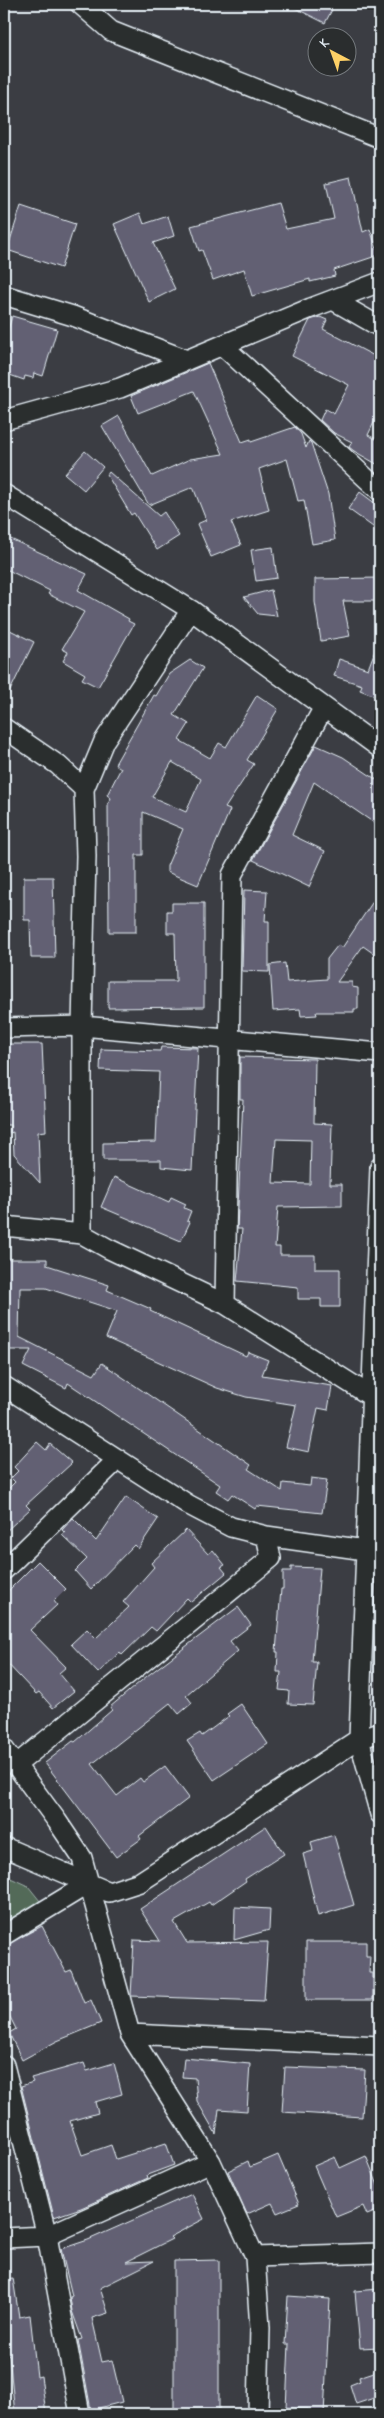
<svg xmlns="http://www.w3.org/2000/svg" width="384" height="2418" viewBox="0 0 384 2418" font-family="'Indie Flower',sans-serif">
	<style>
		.green { fill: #526b59; stroke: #9daea8 }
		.building { fill: #626173; stroke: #e8f1f8; fill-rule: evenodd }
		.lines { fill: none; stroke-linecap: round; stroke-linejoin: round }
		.minor-casing { stroke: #e8f1f8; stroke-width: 22 }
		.minor { stroke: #2a2d2e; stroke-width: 19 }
	</style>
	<rect width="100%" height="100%" fill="#3b3d43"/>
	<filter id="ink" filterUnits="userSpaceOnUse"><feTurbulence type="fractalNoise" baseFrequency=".02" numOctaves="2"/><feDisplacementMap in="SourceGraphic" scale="10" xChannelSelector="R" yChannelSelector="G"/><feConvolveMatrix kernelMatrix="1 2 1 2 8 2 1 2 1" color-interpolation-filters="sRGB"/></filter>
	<g filter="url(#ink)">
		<path class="green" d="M4,1875L28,1886L40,1901L39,1908L4,1925Z"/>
		<path class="building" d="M287,4H335L325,23Z
			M351,177L363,232L370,229L379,255L334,270L335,276L310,282V279L252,296L244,269L213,280L202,250L199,251L191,226L278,203L286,229L334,219L326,183Z
			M21,206L75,224L61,268L7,250Z
			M140,213L144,224L168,216L174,236L153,243L175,289L149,302L114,224Z
			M12,316L57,329L43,376L34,373L33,378L25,376L24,380L4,373V344Z
			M320,317L327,320L323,329L380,359V410L368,435L380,441V466L354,451L349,447L352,442L334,433L320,420L325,409L334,414L349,385L292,356L310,320Z
			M208,363L242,442L251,439V442L295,427L301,434L306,448L309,441L311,443L328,494L335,540L312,544L304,500L298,501L287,459L259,469L269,510L231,522L241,545L211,557L197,524L206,520L193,487L149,505L102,426L119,416L152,476L190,459L223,454L194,391L138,413L131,396Z
			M85,451L103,467L84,490L65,474Z
			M109,472L159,516L164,512L179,536L157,550L134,513L131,515L107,475Z
			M360,492L380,507V532L348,509Z
			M4,536L87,574L78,590L129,619L128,621L134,624L98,687L82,679L85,674L63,661L68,652L62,649L84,612L48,594L50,591L4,568Z
			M273,547L277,578L256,581L251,550Z
			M380,578V601H343L350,636L321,641L315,602V579Z
			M271,590L277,616L258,614L244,597Z
			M4,627L34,642L4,703Z
			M379,640L380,698L360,690L362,685L334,676L339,659L368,669Z
			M190,660L203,668L174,715L189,724L179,740L210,758L219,743L226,747L257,695L278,709L247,760L254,764L225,808L230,810L198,885L167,872V866L183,829L143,812V855H136V932H109L108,804L111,798L107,795L121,768L115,764L154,695L156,696L169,674ZM172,762L201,779L186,812L152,797Z
			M316,745L343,757L380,782V827L314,782L292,835L325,851L309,887L253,860Z
			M24,877H53L55,958H31L30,920H24Z
			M244,890L267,891L265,921H269V972L242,971Z
			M380,891V958L363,946L337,982H352V987L358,988V1009H354V1012H316L317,1015L301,1016L300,1009L273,1011L270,965L285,963L287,982L327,979V959L338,945L342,948Z
			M172,903H204V1007L108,1008V981H176L175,933H167V911H172Z
			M4,1044H42L46,1131L38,1132L40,1183L14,1154L13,1132L10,1133V1125H6Z
			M161,1047L198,1048L192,1170L161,1167V1160H103V1143L156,1142L159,1072L100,1070L101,1049L160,1051Z
			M240,1057L315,1059L314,1123L332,1124L330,1184H342V1206L278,1207L275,1247H280V1255H315V1269H340V1307H321V1299H298V1287L237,1281L242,1229H237L243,1099H240ZM276,1139L311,1140L310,1184L273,1183Z
			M114,1177L169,1202L171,1197L186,1204L184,1208L191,1211L187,1221L190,1222L181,1241L101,1207Z
			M4,1259H47V1265L109,1285L107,1290L151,1309L150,1311L246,1356L248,1352L268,1360L262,1375L332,1386L328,1410L318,1408L309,1452L286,1447L296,1405L246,1397L217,1388L106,1338L117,1311L46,1288H20L19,1337L94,1375L102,1363L251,1465L248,1469L282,1491L283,1483L310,1486L311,1478L327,1480L322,1513L257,1506L255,1509L232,1494L228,1499L216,1491L220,1485L68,1383L66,1388L23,1366L31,1350H4Z
			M37,1442L46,1450L50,1444L72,1463L26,1505L30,1509L4,1533V1493L15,1482L11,1478L18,1471L14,1467Z
			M126,1497L158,1519L138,1549L134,1545L91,1589L75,1571L87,1559L62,1535L65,1533L62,1530L73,1518L96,1541Z
			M186,1530L208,1554L213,1550L225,1565L221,1567L226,1573L191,1602L187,1598L156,1631L151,1627L122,1655L120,1652L98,1673L71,1644L87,1629L96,1638L129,1607L123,1602L154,1567L151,1563Z
			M38,1561L66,1589L54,1601L57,1605L30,1630L66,1667L59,1673L74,1691L53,1708L39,1692L36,1694L4,1660V1595Z
			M291,1567L320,1568L312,1662H317L313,1705L288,1704L289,1691L279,1690L281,1672H277L278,1652H276L281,1589H283V1571H291Z
			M238,1607L251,1625L230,1641L238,1651L186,1695L192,1703L179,1714L170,1703L92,1764L117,1796L140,1778L143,1782L165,1766L189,1798L139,1836L141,1839L116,1857L45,1763L73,1741L75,1742L112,1710L110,1707L147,1676Z
			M241,1704L268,1744L214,1780L187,1741L200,1733L202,1736L229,1716L227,1714Z
			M266,1826L284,1854L245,1879L246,1881L211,1905L209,1902L174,1922L187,1943L268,1942L264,2001L131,1996L134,1940L160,1941L140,1909Z
			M334,1835L354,1905L318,1916L303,1854L313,1851L311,1842Z
			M235,1907L270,1909L269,1930L234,1940Z
			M42,1926L66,1972L71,1970L84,2003L91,2000L101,2023L57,2041L22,2060L9,2033L16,2029L4,2005V1946Z
			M306,1942H366V1956H370L369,1973H373V2000H306Z
			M184,2058L250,2064L247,2111L219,2109L216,2134L197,2101L195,2078L182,2077Z
			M84,2063L87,2071L114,2063L122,2094L95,2102L98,2113L70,2121L82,2155L111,2145L116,2159L166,2143L174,2165L147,2175L148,2178L81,2208L54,2217L21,2086L33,2082L31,2078Z
			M285,2067L365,2070L362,2117L282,2112Z
			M278,2155L299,2204L277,2213L272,2203L247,2214L228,2171L248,2161L250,2167Z
			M366,2156L380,2190V2210L367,2215L363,2206L336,2217L314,2166L335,2157L340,2168Z
			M192,2194L204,2219L170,2237L172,2239L126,2262L154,2261L100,2288L108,2313L92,2318L102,2362L112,2360L122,2402L91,2410L78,2340L82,2339L72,2311L70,2297L72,2296L61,2249L88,2240Z
			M219,2260V2410L174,2409V2261Z
			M13,2278L19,2317L30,2315L37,2377L41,2376L46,2414H15L9,2355L4,2356V2279Z
			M380,2289V2347L360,2348L355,2291Z
			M288,2296L330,2299L324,2414H308V2409L286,2408L289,2344H285Z
			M380,2370V2396L356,2404L350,2385L360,2381L359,2377Z"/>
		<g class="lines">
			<defs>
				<path id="minor" d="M80,4L111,31L380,138
					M4,295L73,316L187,360
					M333,300L380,327
					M223,346L380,491
					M4,420L120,388L311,308L380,282
					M4,494L191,610L380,748
					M4,728L58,765L84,789L86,856L82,1026V1234
					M84,789L104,741L191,610
					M4,1028L82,1026L380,1053
					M380,1167L359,1739L380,1814
					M4,1226L82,1234L109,1249L225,1304L380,1402
					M225,1304L232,875L324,707
					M4,1386L189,1505L231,1527L266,1536L365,1550
					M4,1570L118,1459
					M4,1749L57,1821L82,1858L130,2034L211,2162L255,2257L260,2328L258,2414
					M16,1765L271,1558L266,1536
					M4,1847L109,1892L140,1882L359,1739L380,1732
					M4,1935L88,1884
					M130,2034L380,2046
					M4,2065L47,2236L80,2414
					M4,2238L47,2236L211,2162
					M255,2257L380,2253"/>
			</defs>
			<use href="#minor" class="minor-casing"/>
			<use href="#minor" class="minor"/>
		</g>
	</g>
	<rect width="384" height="2418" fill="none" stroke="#2a2d2e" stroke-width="20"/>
	<rect x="10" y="10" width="364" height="2398" fill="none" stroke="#e8f1f8" stroke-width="2" filter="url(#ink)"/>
	<g transform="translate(332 52) rotate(319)"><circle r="24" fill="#2a2d2e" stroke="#767b7f"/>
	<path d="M0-4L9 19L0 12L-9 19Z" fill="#ffd166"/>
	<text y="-8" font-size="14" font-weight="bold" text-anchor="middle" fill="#e8f1f8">K</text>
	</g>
</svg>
